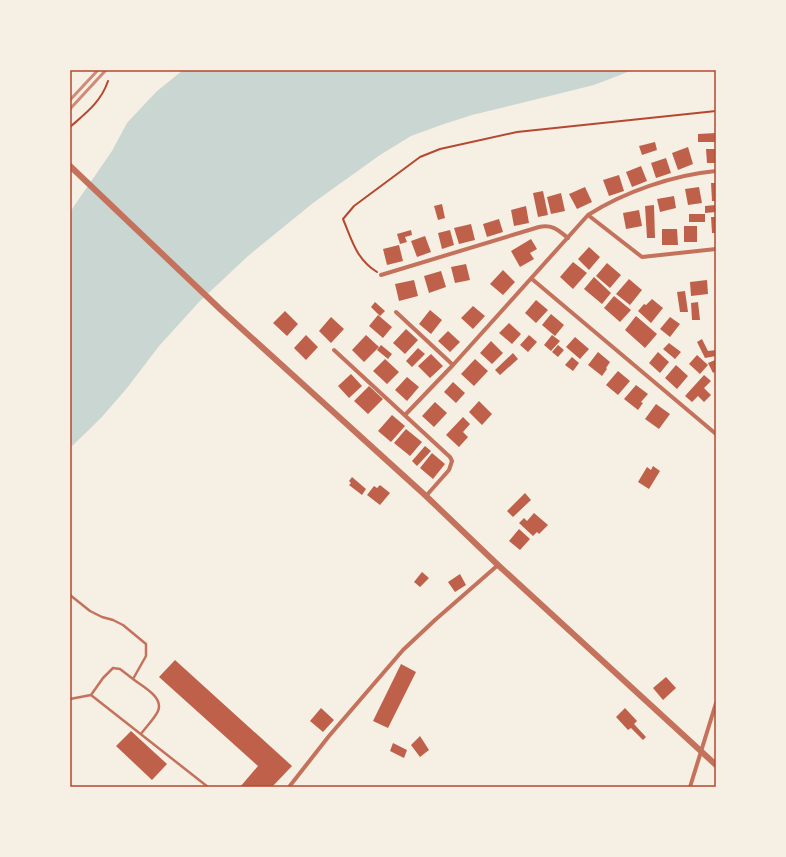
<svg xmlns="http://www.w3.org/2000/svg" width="786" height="857" viewBox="0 0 786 857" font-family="Lato,sans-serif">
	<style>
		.water { fill: #c9d6d2 }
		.building { fill: #bf614a }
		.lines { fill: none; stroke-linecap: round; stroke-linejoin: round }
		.path { stroke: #b5482f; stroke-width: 2 }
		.service { stroke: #c5725c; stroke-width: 2.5 }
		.minor { stroke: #c5725c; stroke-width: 4 }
		.tertiary { stroke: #c5725c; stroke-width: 6 }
		.rail { stroke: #cf8b77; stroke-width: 3 }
		.neatline { fill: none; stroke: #b5482f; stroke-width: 1.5 }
	</style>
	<rect width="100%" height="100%" fill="#f6efe4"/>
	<path class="water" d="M183,70H633L594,85L472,115L441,125L411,136L380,155L313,203L248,256L199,302L159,346L127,388L101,418L70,448V212L112,151L127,123L156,92Z"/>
	<path class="building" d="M716,133V142H698V134Z
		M655,142L657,150L642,155L639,146Z
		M688,147L693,164L678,170L672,153Z
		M706,149H716V163H707Z
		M666,158L671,173L656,178L651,163Z
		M641,166L647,181L632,187L626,172Z
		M619,175L624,191L609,196L603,180Z
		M711,183H716V201H712Z
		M585,187L592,202L577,209L569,194Z
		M699,187L702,203L688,205L685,189Z
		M543,191L548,215L538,217L533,193Z
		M561,193L565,211L551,214L547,197Z
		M674,196L676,208L660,212L657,199Z
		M442,204L445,218L438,220L434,206Z
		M654,205L655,238H647L645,206Z
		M716,205V212L705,213V206Z
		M526,206L529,223L514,226L511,210Z
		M639,210L642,226L626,229L623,213Z
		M689,214H705V222H689Z
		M711,217H716V233H712Z
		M499,219L503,232L487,237L483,224Z
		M471,224L475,240L459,244L454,228Z
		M684,226H697V242H684Z
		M662,229H677L678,245H662Z
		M411,230L412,235L405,237L407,242L400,244L397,234Z
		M450,230L454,245L442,249L438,233Z
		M425,236L431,252L417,257L411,241Z
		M531,239L537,249L530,253L534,259L520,267L511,251Z
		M399,245L403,261L387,265L383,249Z
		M589,247L600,257L589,270L578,259Z
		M573,262L587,273L573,289L560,277Z
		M607,263L621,275L610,288L596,276Z
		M466,264L470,280L455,283L451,267Z
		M503,270L515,282L503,295L490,284Z
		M441,271L446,287L429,293L424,276Z
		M594,277L611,293L602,304L584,289Z
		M629,279L642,290L630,305L616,294Z
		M414,280L418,296L399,301L395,284Z
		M707,280L708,294L691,296L690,282Z
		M685,291L688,312H680L677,292Z
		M614,296L631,310L620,322L604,308Z
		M652,299L663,308L651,323L638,311L644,304L646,305Z
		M536,300L548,310L536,323L525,313Z
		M375,302L385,311L380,316L371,307Z
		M698,302L700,320H692L691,303Z
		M473,306L485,316L473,329L461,318Z
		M430,310L442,320L431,334L419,324Z
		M285,311L298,324L287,336L273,323Z
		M551,314L564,325L555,336L542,325Z
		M378,315L392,327L383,338L369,326Z
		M636,316L657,334L645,348L625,330Z
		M331,317L344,329L331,343L319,331Z
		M670,317L680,324L670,337L660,329Z
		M509,323L521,334L512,344L499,333Z
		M406,329L418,340L405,354L393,343Z
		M448,331L460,342L450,352L438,341Z
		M306,335L318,347L306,360L294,348Z
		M366,335L379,347L364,362L352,350Z
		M529,335L537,342L528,352L520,345Z
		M552,335L560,341L551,351L544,345Z
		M575,337L589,349L580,359L566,347Z
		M702,339L708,351L716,350V356L705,358L697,342Z
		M491,341L503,353L492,364L480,353Z
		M669,343L681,352L675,359L663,349Z
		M381,345L392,354L388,359L377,350Z
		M558,345L564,350L558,357L552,352Z
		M418,348L425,354L412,367L406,361Z
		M598,352L610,362L606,368L607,369L602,376L588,365Z
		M658,352L669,362L660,373L649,363Z
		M513,353L518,359L500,375L495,370Z
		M431,354L443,366L430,378L418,366Z
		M697,355L708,365L700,374L689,364Z
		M572,357L579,363L573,371L565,365Z
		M385,359L399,372L387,384L373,371Z
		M475,359L488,371L474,386L461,374Z
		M715,360L716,371L713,373L708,363Z
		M676,365L688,376L677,389L665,378Z
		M618,371L630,381L618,395L606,385Z
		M351,374L362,386L349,398L338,386Z
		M704,375L711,381L704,388L711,395L704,402L698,396L692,402L685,396Z
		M407,377L419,387L407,401L395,390Z
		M453,382L465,393L456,403L444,392Z
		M636,385L648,394L641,402L643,403L638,410L624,399Z
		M369,386L383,399L368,414L354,401Z
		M479,401L492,414L482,425L469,412Z
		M435,402L447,413L434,427L422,416Z
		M656,404L670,414L659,429L645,419Z
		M392,415L405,426L391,442L378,431Z
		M463,417L470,424L463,432L468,437L459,447L446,435Z
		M406,429L422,442L410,456L394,443Z
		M425,446L431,451L417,466L412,461Z
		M432,453L445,464L433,479L420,468Z
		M653,466L660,471L649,489L638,482L647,467L651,470Z
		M352,477L366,489L362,495L349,485L351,483L349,481Z
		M380,485L390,493L380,505L367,495L374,486L377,488Z
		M525,493L531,500L513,517L507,511Z
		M534,513L548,525L539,534L537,532L533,536L519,523L524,518L527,521Z
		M519,529L530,539L520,550L509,541Z
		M422,572L429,578L420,587L414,582Z
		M460,574L466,585L455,592L448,582Z
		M175,660L292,766L272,787H240L258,766L159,677Z
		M401,664L416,672L388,728L373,721Z
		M666,677L676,688L663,700L653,688Z
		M321,708L334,720L323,732L310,721Z
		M625,708L637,721L634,724L646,737L643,740L631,728L628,730L616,717Z
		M131,731L167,764L152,780L116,746Z
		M420,736L429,750L420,757L411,745Z
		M393,743L407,750L404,758L390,751Z"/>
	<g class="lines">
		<path class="path" d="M70,127C86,113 101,102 108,81
			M377,272C356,259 352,240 343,219L354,206L420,157L440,149L517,132L716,111"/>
		<path class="service" d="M70,595L90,611L102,617L113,620L123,625L146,644V656L133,679C142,686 164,697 158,711C155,718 145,728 141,734
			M91,695L103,678L113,668L120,669L133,679
			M70,699L91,695L208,787"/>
		<path class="minor" d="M588,215L642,257L716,249
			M381,275L539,227C552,224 558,230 568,238
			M532,279L716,434
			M396,312L453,365
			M334,350L450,457L452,461L449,470L426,496
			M405,415L453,365L588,215C624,192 673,175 716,171
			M289,787L329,736L403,650L435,620L498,565
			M690,787L716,703"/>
		<path class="tertiary" d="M70,166L220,309L426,496L498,565L716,765"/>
		<path class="rail" d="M70,100L98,70
			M70,109L106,70"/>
	</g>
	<rect width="786" height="857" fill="none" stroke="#f6efe4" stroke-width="142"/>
	<rect x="71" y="71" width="644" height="715" class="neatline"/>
</svg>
